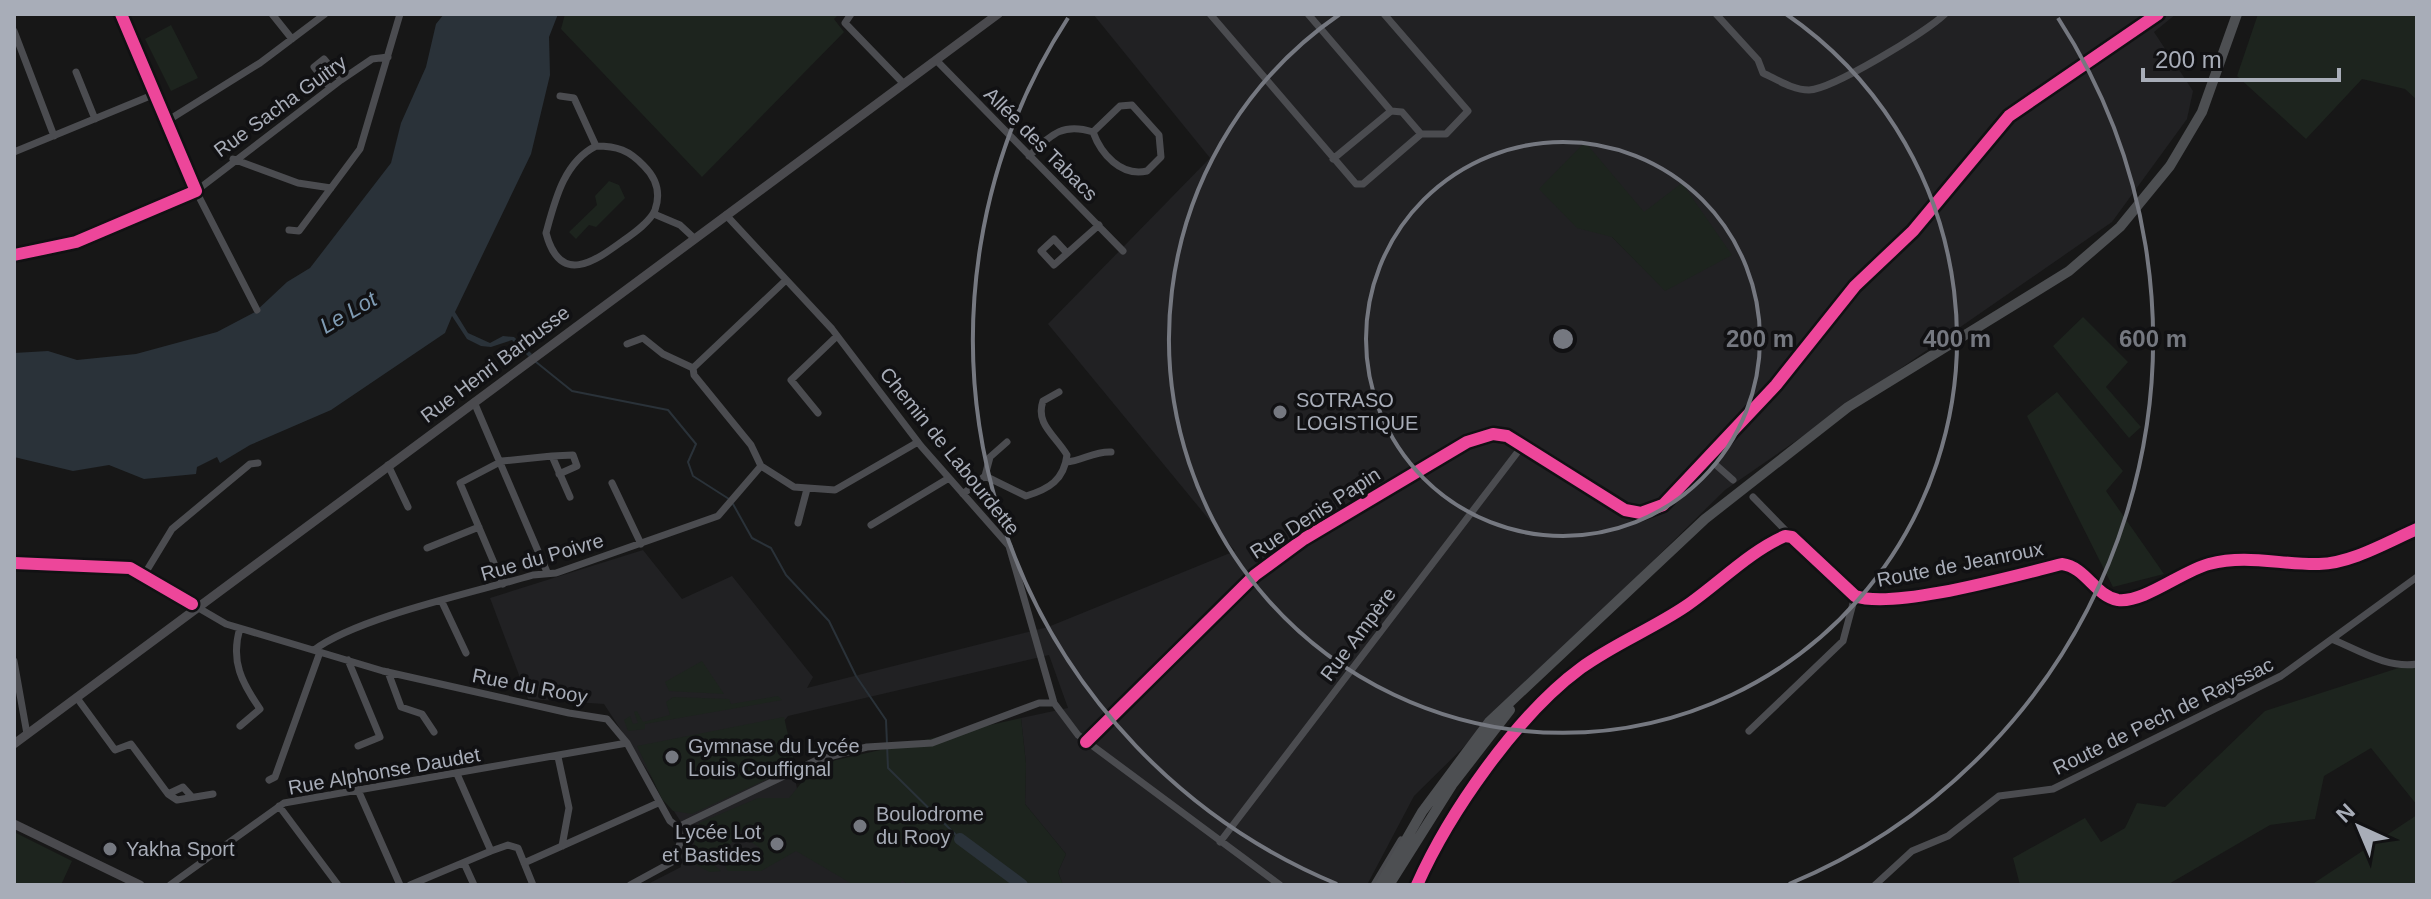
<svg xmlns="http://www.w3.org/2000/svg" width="2431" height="899" viewBox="0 0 2431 899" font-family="Helvetica,sans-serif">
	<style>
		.built { fill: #212123; fill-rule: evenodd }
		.green { fill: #1d241e }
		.water { fill: #2a3239 }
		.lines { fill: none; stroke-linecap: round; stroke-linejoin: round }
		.stream { stroke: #2a3239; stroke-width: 2 }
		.river { stroke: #2a3239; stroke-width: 12 }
		.minor { stroke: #4b4c50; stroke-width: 7 }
		.secondary { stroke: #4a4a4e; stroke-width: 9 }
		.primary { stroke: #4d4f52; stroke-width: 10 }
		.cycleway-casing { stroke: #111113; stroke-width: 17 }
		.cycleway { stroke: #ed469a; stroke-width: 12 }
		.ring { fill: none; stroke: #757880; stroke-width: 4 }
		.poi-dot { fill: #757880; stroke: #111113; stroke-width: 3 }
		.labels { text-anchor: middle; stroke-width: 7; stroke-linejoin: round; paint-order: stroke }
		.street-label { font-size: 20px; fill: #a8adb8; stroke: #111113 }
		.poi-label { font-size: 20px; fill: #a8adb8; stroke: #111113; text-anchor: start }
		.water-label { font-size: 22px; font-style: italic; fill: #7f9bb3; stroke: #111113 }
		.centre { fill: #757880; stroke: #111113; stroke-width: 4 }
		.ring-label { font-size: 24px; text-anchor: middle; font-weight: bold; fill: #757880; stroke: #111113; stroke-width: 7; stroke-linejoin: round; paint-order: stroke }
	</style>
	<rect width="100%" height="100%" fill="#171717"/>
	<path class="built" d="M1093,14H2176L2154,32L2193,91L2187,119L2112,222L1725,490L1414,796L1367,885H1063L1058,872L1066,854L1025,804L1026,764L1021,718L1068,708L1049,655L788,716L784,721L799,799L909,885H646L681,867V822L604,704L528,699L490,598L643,550L682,599L732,576L813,677L807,688L1048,627L1235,551L1048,324L1210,158ZM1683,184L1665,290L1612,237Z"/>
	<path class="green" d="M565,14H839L834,19L844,32L702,177L561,29Z
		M2258,14H2417V100L2405,89L2362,79L2306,139L2237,76Z
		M171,25L198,78L171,91L145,39Z
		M1585,142L1644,212L1682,183L1732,255L1665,291L1612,237L1577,228L1539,189Z
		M609,181L619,185L625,198L596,227L589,225L576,239L569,232L597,205L595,196Z
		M2083,317L2128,362L2106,387L2141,427L2129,438L2053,346Z
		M2057,392L2123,471L2106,491L2164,574L2113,587L2027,416Z
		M702,661L724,694L669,691L665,682Z
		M2417,662V805L2371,748L2324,776L2315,819L2270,825L2167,885H2020L2013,858L2085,818L2101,842L2125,828L2137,803L2165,807L2265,711Z
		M778,696L782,700L645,724V729L628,731L624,720L630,716L633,724L638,723L634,712L637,711L643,722L670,715L666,702L673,697L729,699L731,704Z
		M784,717L795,766L692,814L673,811L662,799L637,746Z
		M1021,718L1026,764L1025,804L1066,854L1058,872L1063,885H908L902,880L899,885H854L796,851L761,871H728L725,866L734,844L754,857L760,848L744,837L747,832L743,830L728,847L723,845L712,863L721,871L710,872L690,862L699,823L758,798H789L811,771L836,760Z
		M2417,815V885H2311Z
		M14,832L72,861L61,885H14Z"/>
	<path class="water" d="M444,14H558L549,37L550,75L531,154L455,312L468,333L490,343L503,336L514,337L532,354L529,357L512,340L491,347L481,346L467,339L452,316L445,333L331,410L250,445L220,463L217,457L197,467L196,474L144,479L109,465L73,471L14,457V353L48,351L77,360L136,354L217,332L255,312L287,282L310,268L391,163L401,123L426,67L436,24Z"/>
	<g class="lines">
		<path class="stream" d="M536,362L572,391L668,410L696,444L688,462L693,476L729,499
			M733,504L752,538L771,548L786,575L829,621L856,676L886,720L888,768L960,839"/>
		<path class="river" d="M960,839L1022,885"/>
		<path class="minor" d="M121,14L196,191L257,310
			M272,14L292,39
			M851,14L845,23L904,84
			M1210,14L1356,184H1363L1421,134
			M1308,14L1391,111L1333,159
			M1384,14L1468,111L1446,134H1421
			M1716,14L1758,60L1763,73C1778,80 1793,90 1809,90C1833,89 1926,32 1945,14
			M14,31L54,136
			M936,60L1123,251
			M76,72L95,119
			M330,88L314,67L324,59L341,80
			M560,96L574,98L596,146
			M1391,111L1402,112L1421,134
			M167,121L260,63L325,14
			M596,146C617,146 629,150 644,166C656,178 661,193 655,210C650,222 634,233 624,240C594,262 560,286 546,233C555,200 564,162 596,146Z
			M14,152L155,94
			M1029,156C1051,135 1062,122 1093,132C1101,154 1121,177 1147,171L1161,157L1159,135L1132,105L1120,106L1093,132
			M233,159L298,183L331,188
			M654,214L680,225L694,238
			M726,215L832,329L921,446L1009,546L1054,703L1078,735L1280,885
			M289,230L299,231L360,149L400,14
			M1067,253L1054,239L1041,251L1054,265L1099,225
			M14,255L76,242L196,191L341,80L372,59L388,57
			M786,280L693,368L694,375L751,445L761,466L794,487L835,490L918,442
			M627,344L643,338L663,354L693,368
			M474,402L547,572
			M818,413L791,380L837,336
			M552,456L573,455L577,466L559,474
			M1707,457L1733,480
			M1066,462C1082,461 1094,451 1111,452
			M388,465L408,507
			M985,476L990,457L1007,442
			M612,483L641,544
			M963,494L985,476L1026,496C1049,489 1064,480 1067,455C1055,435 1035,424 1043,401L1059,392
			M1753,497L1790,535
			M798,523L807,489
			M871,525L949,478
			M427,548L479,527
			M14,563L130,568L226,624L383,671L569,713L607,719L627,743L670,821L678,827
			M144,575L172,529L250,464L258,463
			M503,584L460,483L502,461L552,456L570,497
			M442,602L466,653
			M2334,640C2360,651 2389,669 2417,664
			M314,650C358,617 476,592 533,575L556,573L718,516L761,466
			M348,660L380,737L358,746
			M14,661L27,734
			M388,672L401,707L422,714L434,732
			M77,698L115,750L131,744L168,794L177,800L213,794
			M240,726L260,709C242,683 230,661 240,628
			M1749,731L1843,641L1855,596
			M1086,742L1255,575L1304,539L1467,442L1493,434L1507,436L1625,510L1641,513L1663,505L1776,385L1855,286L1913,231L2009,116L2158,14
			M558,757L569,808L562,846
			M457,774L491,851L508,845L518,848L533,885
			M269,780L275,777L320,652
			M358,790L400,885
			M168,794L183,787L192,797
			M279,806L338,885
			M678,827L817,760L867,747L932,743L1039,703H1054
			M1220,842L1523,445
			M464,863L474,885
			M524,863L658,803
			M170,885L284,803L627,743
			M410,885L491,851
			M630,885L674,861L680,843L678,827
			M1374,885L1401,840
			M1417,885C1449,813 1517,715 1581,668C1614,644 1652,629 1686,606C1718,584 1750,551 1785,536L1792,537L1855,596C1894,610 2017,575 2062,564C2086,567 2095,596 2118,600C2144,603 2182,571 2209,564C2247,554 2281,565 2319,564C2352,563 2387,542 2417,529
			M1875,885L1912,851L1948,836L1999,796L2053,789L2281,676L2417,577"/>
		<path class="secondary" d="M14,744L998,14
			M14,824L140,885"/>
		<path class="primary" d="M1380,885L1422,812L1489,722L1705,519L1848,407L2069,271L2120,227L2170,166L2202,112L2237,14
			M1389,885L1452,785L1510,710"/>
		<defs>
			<path id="cycleway" d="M14,255L76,242L196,191L121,14
				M14,563L130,568L192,604
				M1086,742L1255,575L1304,539L1467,442L1493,434L1507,436L1625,510L1641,513L1663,505L1776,385L1855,286L1913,231L2009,116L2158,14
				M1417,885C1449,813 1517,715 1581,668C1614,644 1652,629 1686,606C1718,584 1750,551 1785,536L1792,537L1855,596C1894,610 2017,575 2062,564C2086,567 2095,596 2118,600C2144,603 2182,571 2209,564C2247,554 2281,565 2319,564C2352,563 2387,542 2417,529"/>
		</defs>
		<use href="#cycleway" class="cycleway-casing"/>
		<use href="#cycleway" class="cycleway"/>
	</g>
	<g class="ring">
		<circle cx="1563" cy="339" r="197"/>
		<path d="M1786 14A394 394 0 1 1 1340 14"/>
		<path d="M1337 884A590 590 0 0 1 1068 18M2058 18A590 590 0 0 1 1789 884"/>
	</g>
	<g class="poi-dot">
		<circle cx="1280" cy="412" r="8"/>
		<circle cx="672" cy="757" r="8"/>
		<circle cx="860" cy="826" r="8"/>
		<circle cx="777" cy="844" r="8"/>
		<circle cx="110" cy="849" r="8"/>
	</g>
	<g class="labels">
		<g class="street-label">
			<text transform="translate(280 106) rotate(-36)" y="7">Rue Sacha Guitry</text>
			<text transform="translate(1041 144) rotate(45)" y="7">Allée des Tabacs</text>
			<text transform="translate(495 364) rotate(-37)" y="7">Rue Henri Barbusse</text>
			<text transform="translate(950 451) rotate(51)" y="7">Chemin de Labourdette</text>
			<text transform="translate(1315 513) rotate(-33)" y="7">Rue Denis Papin</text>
			<text transform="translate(542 557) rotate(-16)" y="7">Rue du Poivre</text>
			<text transform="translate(1960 564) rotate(-11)" y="7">Route de Jeanroux</text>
			<text transform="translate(1358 634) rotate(-53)" y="7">Rue Ampère</text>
			<text transform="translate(530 686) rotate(11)" y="7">Rue du Rooy</text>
			<text transform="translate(2163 716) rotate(-26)" y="7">Route de Pech de Rayssac</text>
			<text transform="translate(384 771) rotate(-10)" y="7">Rue Alphonse Daudet</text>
		</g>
		<g class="poi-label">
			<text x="1296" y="407">SOTRASO<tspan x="1296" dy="23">LOGISTIQUE</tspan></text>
			<text x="688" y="753">Gymnase du Lycée<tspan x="688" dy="23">Louis Couffignal</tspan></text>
			<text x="876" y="821">Boulodrome<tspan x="876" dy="23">du Rooy</tspan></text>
			<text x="761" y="839" text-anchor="end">Lycée Lot<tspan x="761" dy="23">et Bastides</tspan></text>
			<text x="126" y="856">Yakha Sport</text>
		</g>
		<g class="water-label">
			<text transform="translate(348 312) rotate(-30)" y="8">Le Lot</text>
		</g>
	</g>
	<circle cx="1563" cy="339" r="12" class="centre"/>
	<g class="ring-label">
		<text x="1760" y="347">200 m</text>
		<text x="1957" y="347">400 m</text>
		<text x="2153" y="347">600 m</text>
	</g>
	<rect width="2431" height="899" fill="none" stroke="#a8adb8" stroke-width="32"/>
	<g transform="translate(2359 827) rotate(316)" stroke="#111113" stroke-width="6" paint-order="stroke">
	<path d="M0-6L14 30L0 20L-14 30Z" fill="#a8adb8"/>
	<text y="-12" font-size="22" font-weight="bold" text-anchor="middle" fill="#a8adb8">N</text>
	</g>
	<path d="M2143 68v12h196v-12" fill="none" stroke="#a8adb8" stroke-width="4"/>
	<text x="2155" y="68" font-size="24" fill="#a8adb8" stroke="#111113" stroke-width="6" paint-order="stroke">200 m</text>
</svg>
